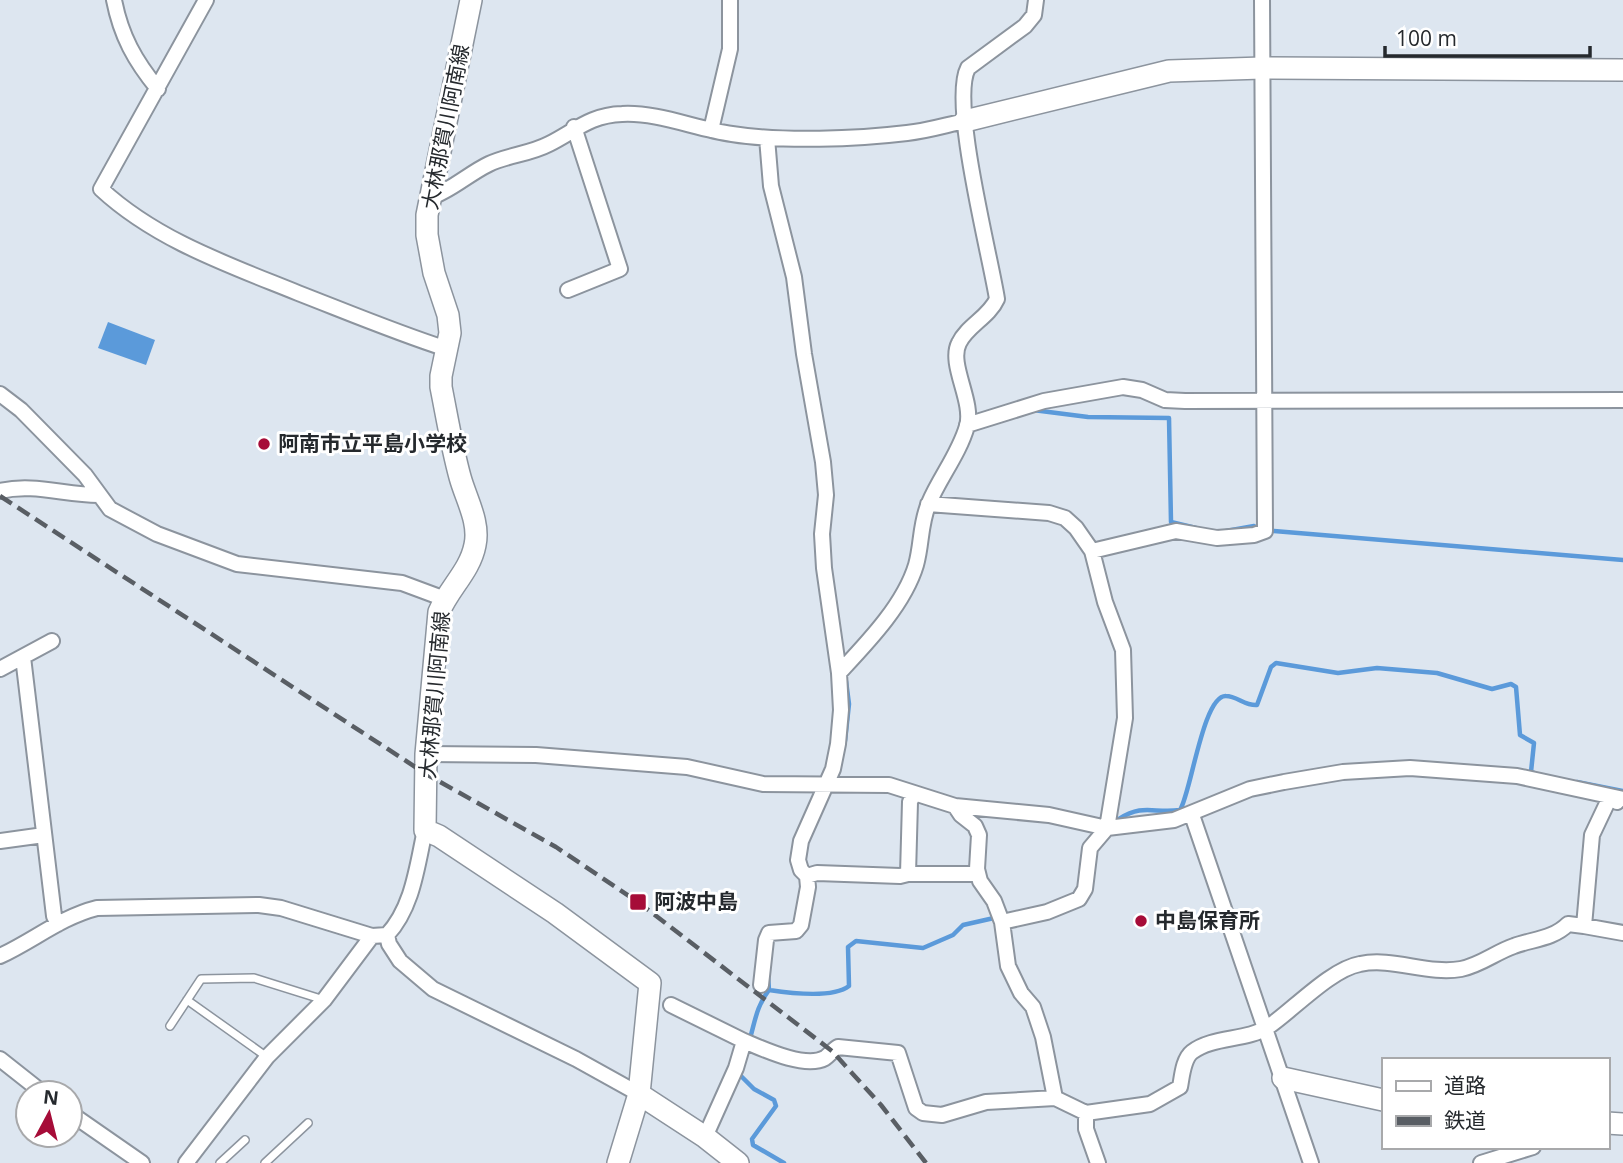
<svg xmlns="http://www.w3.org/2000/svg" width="1623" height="1163" viewBox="0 0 1623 1163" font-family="'Open Sans','Noto Sans JP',sans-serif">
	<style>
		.water { fill: #5b9ada }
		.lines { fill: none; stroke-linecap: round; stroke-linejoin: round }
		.stream { stroke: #5b9ada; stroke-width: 4.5 }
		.lane-casing { stroke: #8c949e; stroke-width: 10 }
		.street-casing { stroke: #8c949e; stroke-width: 18 }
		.secondary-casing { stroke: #8c949e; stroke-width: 24 }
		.lane { stroke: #fff; stroke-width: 7 }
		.street { stroke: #fff; stroke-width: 14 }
		.secondary { stroke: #fff; stroke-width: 21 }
		.rail { stroke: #595e64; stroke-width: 4.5; stroke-dasharray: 14 7; stroke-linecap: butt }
		.poi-dot { fill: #a60c38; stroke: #fff; stroke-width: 2.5 }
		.labels { text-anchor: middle; stroke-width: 6; stroke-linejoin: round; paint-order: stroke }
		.street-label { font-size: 21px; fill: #25292d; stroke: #fff }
		.poi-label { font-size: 21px; font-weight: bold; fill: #25292d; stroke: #fff; text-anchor: start }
	</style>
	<rect width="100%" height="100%" fill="#dde6f0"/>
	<path class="water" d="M108,322L155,340L146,365L98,348Z"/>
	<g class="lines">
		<path class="stream" d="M1033,410L1088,417L1169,418L1171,522L1196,528
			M1226,531L1254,526
			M1274,531L1623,560
			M845,741L849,704L846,681
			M1577,782L1623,791
			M1119,819C1144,803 1154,814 1180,810C1191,793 1203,695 1226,696C1237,696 1245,706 1257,705L1271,667L1276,663L1338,673L1377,668L1437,673L1492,689L1511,684L1516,687L1520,735L1534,743L1531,772L1534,773
			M769,990C789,993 832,999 849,986L848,947L856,941L923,948L953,935L963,925L994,918
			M749,1042C755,1022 756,1007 769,990L768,975
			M741,1071L740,1075L754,1089L774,1100L776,1106L752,1139L753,1145L784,1163"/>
		<defs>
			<path id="lane" d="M187,1000L267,1057
				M170,1026L201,979L254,978L324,1000
				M220,1163L245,1140
				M265,1163L308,1123"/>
			<path id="street" d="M114,0C121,36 135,61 158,89
				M206,0L101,189C156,240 229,265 298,293C347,312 397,333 447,349
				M711,130L730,49V0
				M429,198C451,191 468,174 489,164C508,155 530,154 549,144C575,131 590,115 622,114C658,112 696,129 732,134C782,142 857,139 907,133C927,131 946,125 965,121
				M568,290L620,269L574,127
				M0,394L21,410L85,475L110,509L157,534L237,564L402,583L445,599
				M967,425L1044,401L1123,387L1142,390L1165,400L1185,401L1623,400
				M0,491C33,483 65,495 98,495
				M928,504L1049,513L1065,518L1076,528L1092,551L1105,602L1123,650L1125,718L1107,828L1090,848L1085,889L1079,899L1047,912L1002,922
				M1092,551L1176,531L1217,538L1254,535L1265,531L1262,0
				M23,657L54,916L58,924
				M0,669L52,641
				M839,673C867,643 904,605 916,565C922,544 920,523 929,503C940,477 959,454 967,426C974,401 948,364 959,343C967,326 989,317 997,299C990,254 950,102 968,68L1025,26L1034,15L1036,0
				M426,754L536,755L687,767L763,784L889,785L955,806L1049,815L1107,828L1174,820L1250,789L1284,782L1343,772L1410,768L1517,776L1623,799
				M914,793L910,802L908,874H978
				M1617,802L1610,797L1592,835L1584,926L1623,933
				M955,806L961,815L975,826L979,835L977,869L980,881L994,901L1002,922L1008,966L1021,993L1033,1007L1043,1037L1055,1098
				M1192,815L1311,1163
				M0,841L44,835
				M807,876L817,873L900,876L908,874
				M387,935L389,944L400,961L433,989L576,1059L639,1094
				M0,956C33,941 61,917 97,908L259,905L281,908L372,936L387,935C413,907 417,866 425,830
				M761,985L766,940L769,933L796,931L801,925L808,887L807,876L801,870L798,860L801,841L833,769L838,744L841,710L839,673L824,568L822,534L826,495L823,462L804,354L794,277L771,186L767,138
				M671,1005L744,1041
				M0,1059L43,1093
				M70,1113L142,1163
				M1086,1113V1129L1098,1163
				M705,1137L736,1068L744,1041C763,1049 805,1069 825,1058C829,1055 833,1050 838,1047L898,1053L916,1108L923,1113L942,1115L986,1102L1055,1098L1086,1113L1150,1104L1180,1087C1182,1077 1183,1059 1192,1052C1213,1036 1246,1041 1268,1027C1293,1010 1331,969 1360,964C1393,957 1428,975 1461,969C1481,965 1496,952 1514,946C1533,939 1553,939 1568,924L1584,926
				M186,1163L267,1057L324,1000L372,936
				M1481,1163L1533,1147"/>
			<path id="secondary" d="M471,0L427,215V235L434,273L448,315L450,333L441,376V387C447,417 452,448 460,477C466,499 480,522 475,545C470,571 449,588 439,612L426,754L425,830L439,836L555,913L650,983L639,1094L618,1163
				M965,121L1169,71L1262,68L1623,70
				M1283,1078L1383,1100
				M639,1094L705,1137L738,1163
				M1607,1123L1623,1124"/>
		</defs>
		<use href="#lane" class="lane-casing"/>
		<use href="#street" class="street-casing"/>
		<use href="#secondary" class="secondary-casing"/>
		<use href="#lane" class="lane"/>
		<use href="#street" class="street"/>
		<use href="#secondary" class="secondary"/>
		<path class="rail" d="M0,496L426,774L556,847L638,902L832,1051L881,1105L926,1163"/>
	</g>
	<g class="poi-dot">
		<circle cx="264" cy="444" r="7"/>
		<rect x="629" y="893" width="18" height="18" rx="3.5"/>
		<circle cx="1141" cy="921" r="7"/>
	</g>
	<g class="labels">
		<g class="street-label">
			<text transform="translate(446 127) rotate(-79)" y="7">大林那賀川阿南線</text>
			<text transform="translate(435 695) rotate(-85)" y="7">大林那賀川阿南線</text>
		</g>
		<g class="poi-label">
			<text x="278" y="451">阿南市立平島小学校</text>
			<text x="654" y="909">阿波中島</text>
			<text x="1155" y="928">中島保育所</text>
		</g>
	</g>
	<rect x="1382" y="1058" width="228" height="91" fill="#ffffff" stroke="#a8a9ab" stroke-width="2"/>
	<rect x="1396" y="1081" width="35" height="10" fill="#ffffff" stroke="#a8a9ab" stroke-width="2"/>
	<text x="1444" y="1093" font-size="21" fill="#25292d">道路</text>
	<rect x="1396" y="1116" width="35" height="10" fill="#595e64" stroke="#a8a9ab" stroke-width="2"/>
	<text x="1444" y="1128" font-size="21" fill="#25292d">鉄道</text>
	<g transform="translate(49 1114) rotate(7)"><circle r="33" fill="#ffffff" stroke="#a8a9ab" stroke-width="2"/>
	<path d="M0-5L12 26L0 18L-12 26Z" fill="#a60c38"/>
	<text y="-10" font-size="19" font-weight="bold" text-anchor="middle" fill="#25292d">N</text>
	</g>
	<path d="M1385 46v10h205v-10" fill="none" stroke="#25292d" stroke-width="3.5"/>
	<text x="1396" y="46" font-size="21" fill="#25292d" stroke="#ffffff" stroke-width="5" paint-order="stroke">100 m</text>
</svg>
